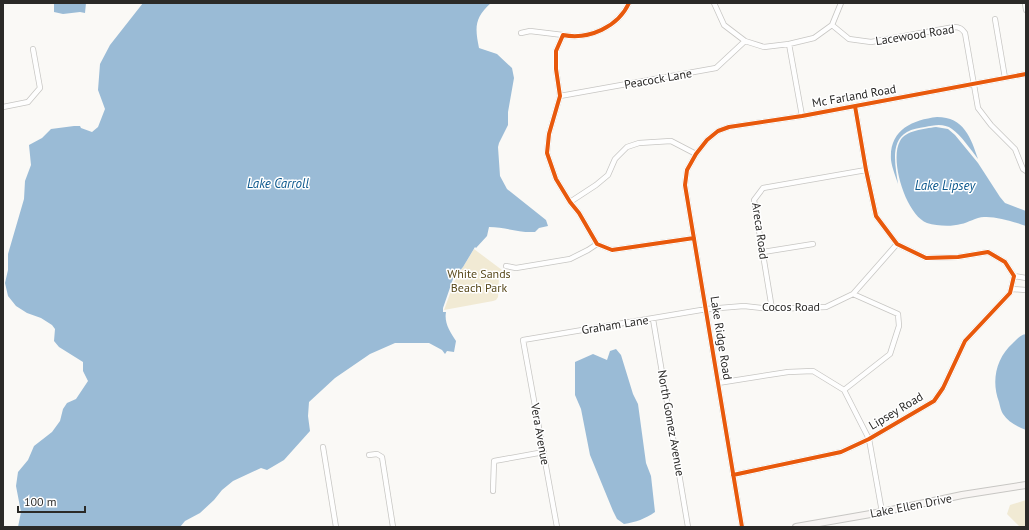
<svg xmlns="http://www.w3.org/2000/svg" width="1029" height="530" viewBox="0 0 1029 530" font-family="'PT Sans',sans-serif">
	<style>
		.green { fill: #f1ead4 }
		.water { fill: #9abbd6 }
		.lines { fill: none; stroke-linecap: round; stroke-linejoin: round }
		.street-casing { stroke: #c7c6c3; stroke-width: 6 }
		.secondary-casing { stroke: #c7c6c3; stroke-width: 8 }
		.street { stroke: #fefefe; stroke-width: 4.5 }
		.secondary { stroke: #f7f4f2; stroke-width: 6 }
		.cycleway-casing { stroke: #fff; stroke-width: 6 }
		.cycleway { stroke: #e8590c; stroke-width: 4 }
		.labels { text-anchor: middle; stroke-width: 3; stroke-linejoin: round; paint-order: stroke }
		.street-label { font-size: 12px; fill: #2b2a28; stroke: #fff }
		.park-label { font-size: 12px; fill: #594a1d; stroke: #fff }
		.water-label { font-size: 13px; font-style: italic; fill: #0d588d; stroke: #fff }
	</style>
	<rect width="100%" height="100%" fill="#faf9f6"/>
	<path class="green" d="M474,249L502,270L499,277L498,297L496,300L493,301L444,310L455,280Z
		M1026,500V527H1020L1007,514L1010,505Z"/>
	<path class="water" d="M54,3H86L85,13L80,12L63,14L54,12Z
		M143,3H491C474,18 475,28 479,48L497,54L512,68L514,78L508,112V125L499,143L498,147L500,176L507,189L546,220L548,226L539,228L535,232C519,233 505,227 489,227L487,236L476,248L475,247L463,267L453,279L443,308V312H446C444,323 450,332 456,341L454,352L447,351L445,354L442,350L429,343H395L370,354L335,378L309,402L308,416L310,431L284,460L267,470L261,468L233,481L222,490L214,500L200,513L185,521L180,527H18L21,512L16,486L18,472L28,460L34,446L52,432L60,421L63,409L67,403L76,399L88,381L83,371V362L59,347L54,341L55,329L52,325L41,318L27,313L16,306L8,296L5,283L8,270V254L24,199L25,181L31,165L29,145L42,138L51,129L74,126H80L81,128L92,132L98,127L105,109L98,90L100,64L110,45Z
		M937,117C964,117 971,138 978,159C971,150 961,135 952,129C944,123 934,125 925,127C919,128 912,129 907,132C889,142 896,168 898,184C896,177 892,168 891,160C889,130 912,120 937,117Z
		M936,127L948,129L955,135L978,163L1000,197L1005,203L1026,211V226C1015,222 995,216 984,217C976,217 968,223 961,224C951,227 937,226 927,223C906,215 889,160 900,141C906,130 924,129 936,127Z
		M1026,334V430C1018,427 1008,422 1003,414C1001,411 1000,406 999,402C991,381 996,358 1013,343C1017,339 1020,335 1026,334Z
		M616,349L621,355L633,394L638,404L646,463L651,476L655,512C645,519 636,522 624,524L617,519L613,511L590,455L581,409L575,395V362L593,354L607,360L610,351Z"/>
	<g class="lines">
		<defs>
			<path id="street" d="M629,3C618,27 589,40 563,35L556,51V69L560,96L549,134L547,153L556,179L570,202L579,213L597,244L612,250L694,238
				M714,3L724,25L745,41L764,47L789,44L814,38L832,25L841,3
				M1025,3L1026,10
				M995,19L1005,78
				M832,25L849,39L871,42L954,27C960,27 962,29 965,33L978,108L991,125L1015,149L1023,169L1026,171
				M521,33L530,31L563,35
				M789,44L802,116
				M560,96L716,68L745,41
				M3,107L28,102L40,88L33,49
				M570,202L596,185L608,175L615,159L627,147L639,143L671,141L696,154
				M763,252L813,244
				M506,266L516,268L570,259L588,250L597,244
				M1014,276L1026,278
				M1012,289L1026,290
				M772,309L754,200L763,188L866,170
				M653,319L688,527
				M718,383L788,372L813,371L844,390L869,439L882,512
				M844,390L890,354L899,326L898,314L853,294
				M323,447L336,527
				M369,455L377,454L382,457L393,527
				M733,475L841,452L869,439L934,401L943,388L965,341L1010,293L1014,276L1005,262L988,252L958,257L926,258L897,244L876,216L866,170L855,106
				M493,491L494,461L544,452
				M557,527L523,340L707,309L744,306L772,309L826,307L853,294L897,244
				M742,527L685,185L687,170L696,154L707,140L718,131L729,127L802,116L1026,74"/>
			<path id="secondary" d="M796,527L882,512L962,495L1026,485"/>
		</defs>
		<use href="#street" class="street-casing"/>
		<use href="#secondary" class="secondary-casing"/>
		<use href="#street" class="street"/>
		<use href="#secondary" class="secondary"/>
		<defs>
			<path id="cycleway" d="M629,3C618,27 589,40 563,35L556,51V69L560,96L549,134L547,153L556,179L570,202L579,213L597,244L612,250L694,238
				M733,475L841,452L869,439L934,401L943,388L965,341L1010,293L1014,276L1005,262L988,252L958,257L926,258L897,244L876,216L866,170L855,106
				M742,527L685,185L687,170L696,154L707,140L718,131L729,127L802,116L1026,74"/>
		</defs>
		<use href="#cycleway" class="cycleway-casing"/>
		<use href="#cycleway" class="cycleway"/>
	</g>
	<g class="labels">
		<g class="street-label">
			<text transform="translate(915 35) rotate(-9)" y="4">Lacewood Road</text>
			<text transform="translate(658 79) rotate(-10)" y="4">Peacock Lane</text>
			<text transform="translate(854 96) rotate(-10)" y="4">Mc Farland Road</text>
			<text transform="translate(760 231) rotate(82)" y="4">Areca Road</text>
			<text x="791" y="311">Cocos Road</text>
			<text transform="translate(615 325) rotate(-9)" y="4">Graham Lane</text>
			<text transform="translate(721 338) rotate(81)" y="4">Lake Ridge Road</text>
			<text transform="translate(896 411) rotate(-31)" y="4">Lipsey Road</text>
			<text transform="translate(671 423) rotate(80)" y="4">North Gomez Avenue</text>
			<text transform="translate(540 434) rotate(80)" y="4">Vera Avenue</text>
			<text transform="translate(911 506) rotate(-11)" y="4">Lake Ellen Drive</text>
		</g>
		<g class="park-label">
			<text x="479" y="278">White Sands<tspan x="479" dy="14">Beach Park</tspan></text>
		</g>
		<g class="water-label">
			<text x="278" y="188">Lake Carroll</text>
			<text x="945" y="190">Lake Lipsey</text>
		</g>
	</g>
	<rect width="1029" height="530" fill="none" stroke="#2b2a28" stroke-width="8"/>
	<path d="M18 506v6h67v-6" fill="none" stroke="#2b2a28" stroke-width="2"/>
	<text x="24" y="506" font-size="12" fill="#2b2a28" stroke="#ffffff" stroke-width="3" paint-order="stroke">100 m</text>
</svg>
